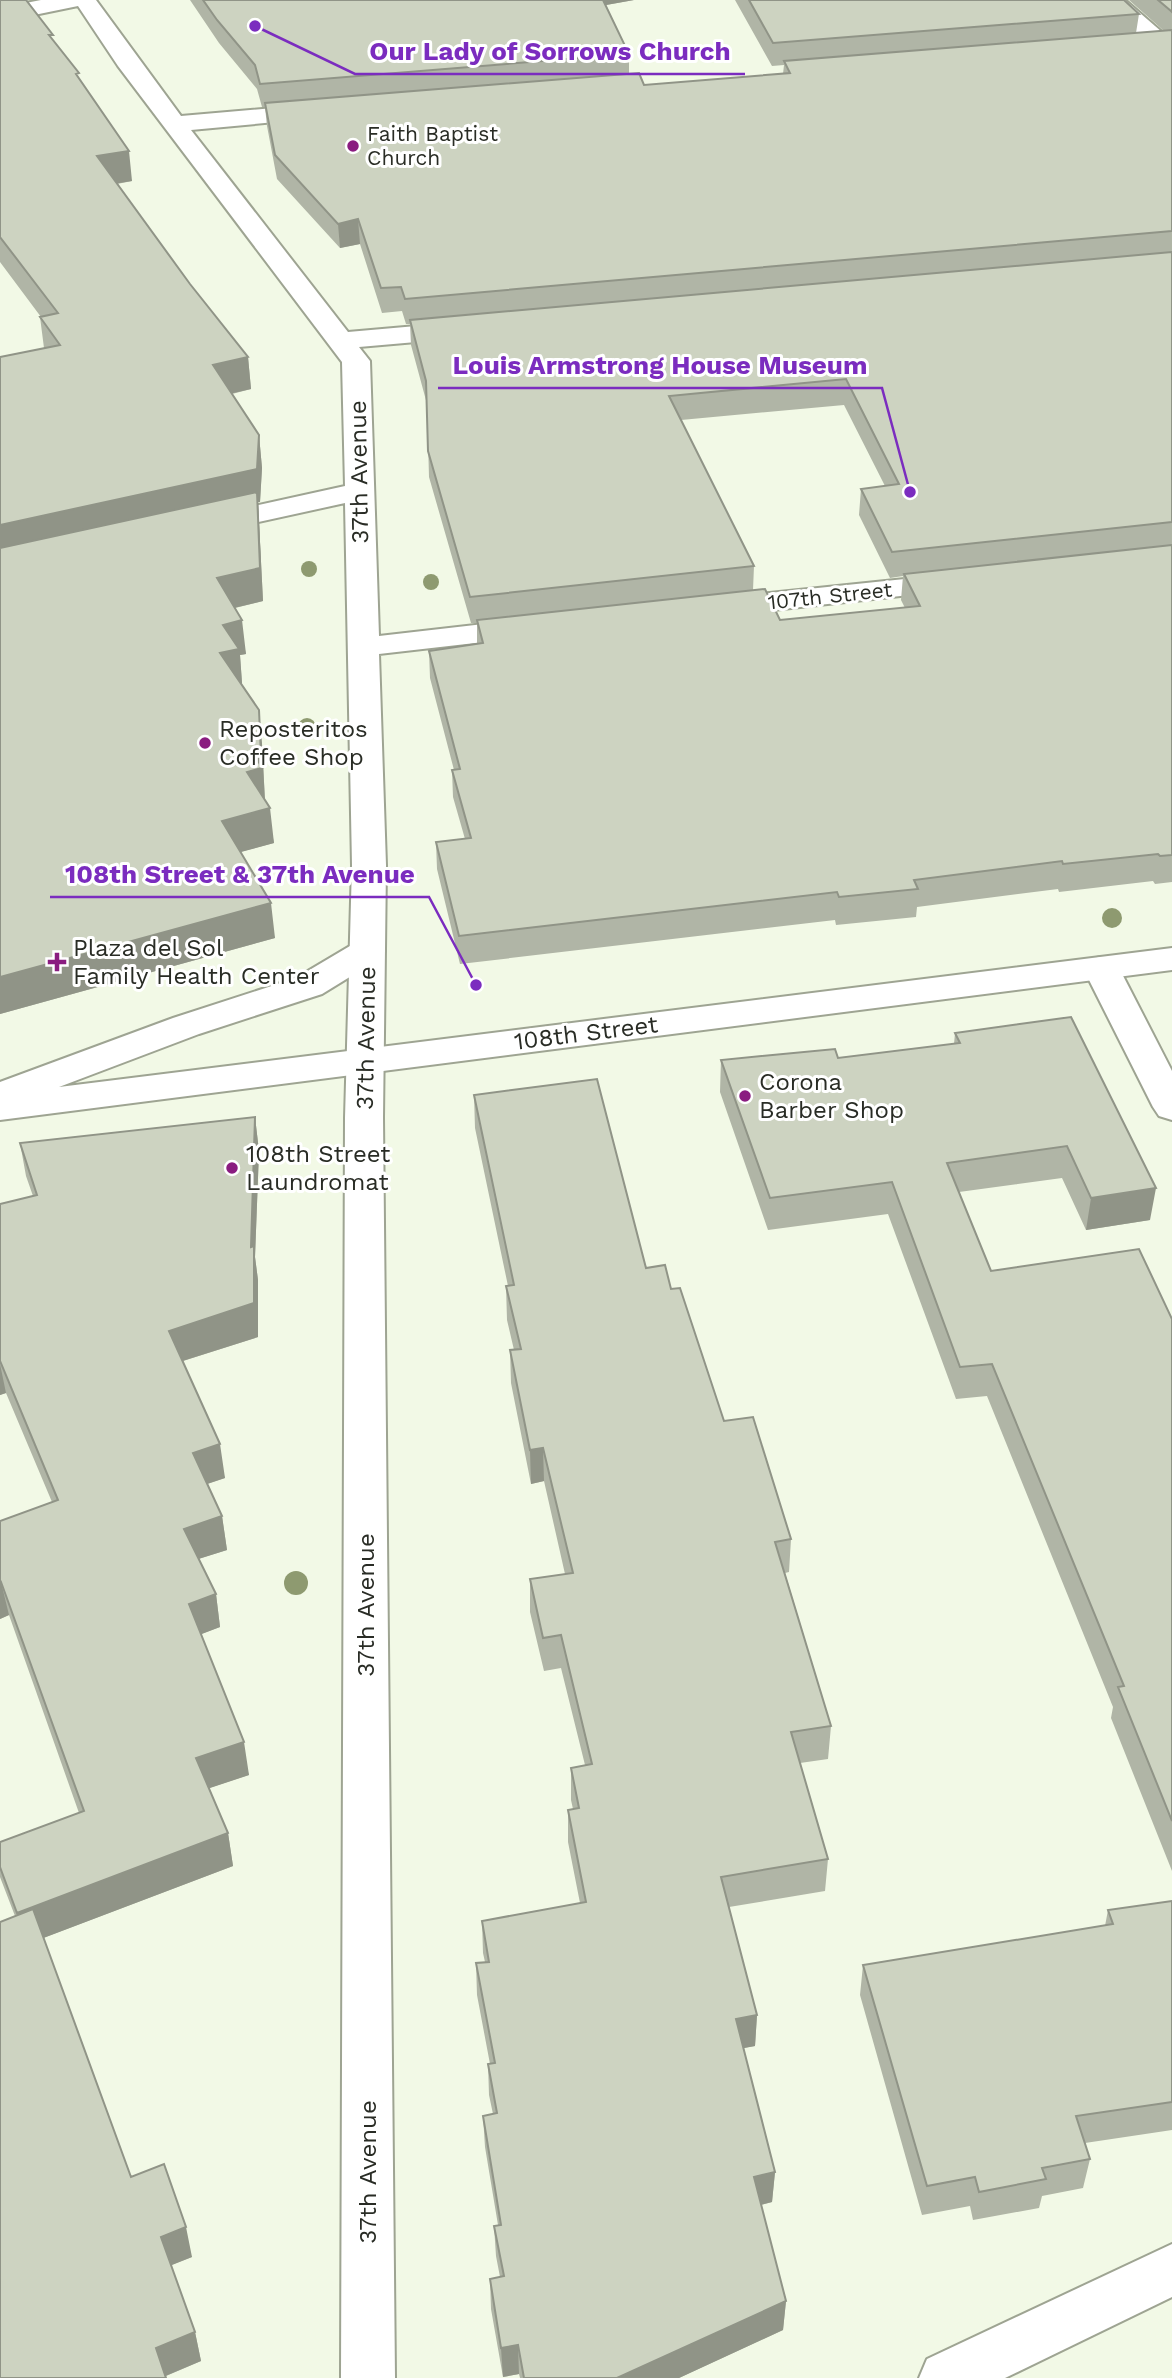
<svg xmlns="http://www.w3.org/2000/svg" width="1172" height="2378" viewBox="0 0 1172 2378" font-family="'Work Sans',sans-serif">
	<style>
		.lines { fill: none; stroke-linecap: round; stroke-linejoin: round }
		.minor-casing { stroke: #9ea492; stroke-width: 4 }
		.secondary-casing { stroke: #9ea492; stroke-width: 4 }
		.minor { fill: #fff; fill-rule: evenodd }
		.secondary { fill: #fff; fill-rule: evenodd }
		.tree { fill: #8e9a70 }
		.wall { fill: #b0b5a6; fill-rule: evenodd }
		.shaded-wall { fill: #909487 }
		.building { fill: #cdd3c1; stroke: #909487; stroke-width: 2 }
		.poi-dot { fill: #8a1c80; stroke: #fff; stroke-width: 2.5 }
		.labels { text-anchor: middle; stroke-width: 6; stroke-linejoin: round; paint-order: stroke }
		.far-poi-label { font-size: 21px; fill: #292c25; stroke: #fff; text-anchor: start }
		.far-street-label { font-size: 21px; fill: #292c25; stroke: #fff }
		.street-label { font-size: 24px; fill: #292c25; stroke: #fff }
		.poi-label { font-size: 24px; fill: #292c25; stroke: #fff; text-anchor: start }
		.leader { fill: none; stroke: #7b2cbf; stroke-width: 2.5 }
		.callout-dot { fill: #7b2cbf; stroke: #fff; stroke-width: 2.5 }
		.callout-label { font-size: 26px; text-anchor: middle; font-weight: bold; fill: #7b2cbf; stroke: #fff; stroke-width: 6; stroke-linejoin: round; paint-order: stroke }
	</style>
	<rect width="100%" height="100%" fill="#f2f9e6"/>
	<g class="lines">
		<defs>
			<path id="minor" d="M41,0H96L181,116L319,104L327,106L331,111L327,116L319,118L191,130L348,332L462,322L471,324L475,330L471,336L462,338L359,347L370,361L379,636L528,619L539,621L543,628L539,635L528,637L379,654L386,865L383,1118L395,2378H341L345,1118L352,865L345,503L209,533L199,530L194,524L199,518L345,486L342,362L118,66L78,6L0,22V8Z
				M1101,0H1125L1170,39L1172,46L1162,51L1154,49Z
				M953,574L964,577L968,583L964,589L720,616L709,613L705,607L709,601L720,598Z
				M1101,957L1114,960L1119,968L1172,1071V1120L1159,1116L1153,1107L1083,968L1088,960Z
				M1172,2244V2297L1005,2378H919L927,2359Z"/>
			<path id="secondary" d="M367,940L379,943L385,951L379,959L322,994L199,1034L59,1087L1172,948V970L0,1120V1082L173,1018L296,978L355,943Z"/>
		</defs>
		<use href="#minor" class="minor-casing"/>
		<use href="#secondary" class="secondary-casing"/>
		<use href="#minor" class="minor"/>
		<use href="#secondary" class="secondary"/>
	</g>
	<g class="tree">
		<circle cx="309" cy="569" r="8"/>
		<circle cx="431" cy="582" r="8"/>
		<circle cx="307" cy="727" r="9"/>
		<circle cx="1112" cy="918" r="10"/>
		<circle cx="296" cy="1583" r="12"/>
	</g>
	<path class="wall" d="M0,0L54,42L79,78L132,181L117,184L190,284L248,357L251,389L232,394L259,435L262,468L260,502H258L263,601L235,608L246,654L240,655L242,683H241L262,744L265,800L274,843L240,852L275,938L0,1014V357L44,348L40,317H41L0,262Z
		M190,0H634L606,5L629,54V74L644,85L783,74L784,65L772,66L735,0H1124L1139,14L1136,33L1164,31L1129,0H1172V882L1155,884L1153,881L1059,892L1058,889L917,907L916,917L836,925L835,920L460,964L437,869L436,842L465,839L453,797L452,770H454L430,678L429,651L477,644V623H471L429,477L427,404L411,345L410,324H406L402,311L382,313L360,244L340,248L277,179L267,126L265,107H262L257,89L219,43ZM844,405L885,486L861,489L859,515L890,578L903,576L901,600L905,608L780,620L753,590L754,566L681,420Z
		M955,1033L1150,1220L1086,1230L1062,1178L959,1192L991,1271L1172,1319V1871L1111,1718L1113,1707L987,1396L956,1399L888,1214L768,1230L720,1092L721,1060L838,1058L954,1044Z
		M474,1095L646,1268L671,1289L724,1421L791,1539L789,1572L785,1573L831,1726L828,1759L800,1763L828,1859L825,1891L729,1907L757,2015L755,2046L743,2048L775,2172L772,2202L761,2205L786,2301L783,2330L679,2378H520L519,2374L503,2377L491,2309L490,2279L500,2277L496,2256L494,2226L498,2225L485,2147L483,2116L493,2114L489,2095L488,2064H490L477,1995L476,1963L485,1962L483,1953L482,1921L580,1903L568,1842V1810L573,1809L571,1800V1768L585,1765L561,1668L544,1671L530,1612V1579L565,1574L544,1481L531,1484L511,1383L510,1350H514L507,1320L506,1286H508L475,1128Z
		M255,1117L259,1151L255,1257L258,1280V1337L183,1361L225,1478L207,1484L222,1516L227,1550L198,1559L216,1594L220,1627L201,1634L249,1775L209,1788L228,1833L233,1866L43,1938L131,2177L192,2257L171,2265L195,2332L201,2361L166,2376L15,1916L0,1877V1842L79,1813L9,1615L0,1619V1521L52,1502L6,1393L0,1395V1204L33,1196L26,1176L20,1143Z
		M1172,1901V2130L1085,2143L1090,2159L1083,2188L1042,2196L1039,2208L973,2220L970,2206L922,2215L860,1995L863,1965L1105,1926L1108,1910Z"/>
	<path class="shaded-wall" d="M595,0H634L595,7Z
		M129,151L132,181L101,186L97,156Z
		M358,219L360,244L340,248L338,224Z
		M248,357L251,389L216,397L213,365Z
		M259,435L262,468L260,502H258L263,601L221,611L0,559V525Z
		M242,620L246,654L240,655L242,683L224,687L220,653L223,625Z
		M259,710L262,744L265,802L247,772L256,757Z
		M270,808L274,843L226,856L222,821Z
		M271,903L275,938L0,1014V977Z
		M255,1117L259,1151L255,1257L258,1280V1337L173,1364L169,1331L251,1247Z
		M1156,1188L1150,1220L1086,1230L1091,1198Z
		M0,1364L6,1393L0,1395Z
		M220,1444L225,1478L198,1487L193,1453Z
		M543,1448L544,1481L531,1484L530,1450Z
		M222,1516L227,1550L189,1562L184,1529Z
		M1,1582L9,1615L0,1619V1583Z
		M216,1594L220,1627L194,1637L189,1604Z
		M244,1742L249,1775L201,1791L196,1758Z
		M228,1833L233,1866L25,1945L17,1913Z
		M757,2015L755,2046L734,2050L736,2019Z
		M775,2172L772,2202L751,2207L754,2177Z
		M186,2227L192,2257L167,2267L161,2237Z
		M786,2301L783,2330L679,2378H617Z
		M195,2332L201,2361L163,2377L156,2348Z
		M518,2345L519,2374L503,2377L501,2348Z"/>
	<path class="building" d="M0,0H26L53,35H49L79,73L76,74L129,151L97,156L190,284L248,357L213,365L259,435L257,469L0,525V357L60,345L40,317L58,313L0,237Z
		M203,0H603L629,54L260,84L255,65L217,20Z
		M749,0H1124L1139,14L773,43Z
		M1158,0H1172V12L1171,11Z
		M1172,30V231L405,299L401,287L381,288L358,219L338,224L275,155L265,103L639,73L644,85L790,73L784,61Z
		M1172,252V522L892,552L861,489L899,484L846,379L669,396L754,566L470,597L428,451L426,381L410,320Z
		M257,492L260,568L217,578L242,620L223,625L239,649L220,653L259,710L261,756L256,757L262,768L247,772L270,808L222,821L271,903L0,977V548Z
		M1172,545V855L1160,856L1158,854L1063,864L1062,861L914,880L918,889L839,897L837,892L459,936L436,842L471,838L452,770L460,769L429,651L483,643L477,620L765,589L780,620L920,606L904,574Z
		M1071,1017L1156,1188L1091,1198L1067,1146L947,1163L991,1271L1139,1249L1172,1319V1821L1118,1687L1124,1686L992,1364L960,1367L892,1182L770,1198L721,1060L835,1049L838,1058L960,1043L955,1033Z
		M597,1079L646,1268L665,1265L671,1289L680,1288L724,1421L753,1417L791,1539L775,1542L831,1726L791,1732L828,1859L721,1877L757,2015L736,2019L775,2172L754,2177L786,2301L617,2378H524L518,2345L501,2348L490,2279L504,2276L494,2226L501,2225L483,2116L497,2113L488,2064L495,2063L476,1963L489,1962L482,1921L586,1902L568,1810L579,1808L571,1768L592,1764L561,1635L543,1638L530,1579L573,1573L543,1448L530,1450L510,1350L521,1349L506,1286L514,1285L474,1095Z
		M255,1117L251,1247L254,1246V1303L169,1331L220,1444L193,1453L222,1516L184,1529L216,1594L189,1604L244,1742L196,1758L228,1833L17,1913L0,1867V1842L84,1811L1,1582L0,1583V1521L58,1500L0,1361V1204L37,1195L20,1143Z
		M1172,1901V2102L1076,2116L1090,2159L1042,2168L1046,2179L979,2192L975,2177L927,2186L863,1965L1113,1924L1108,1910Z
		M33,1909L131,2177L164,2164L186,2227L161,2237L195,2332L156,2348L166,2378H0V1922Z"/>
	<g class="poi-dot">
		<circle cx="353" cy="146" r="7"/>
		<circle cx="205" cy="743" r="7"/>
		<path d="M53.5 951.5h7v7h7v7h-7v7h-7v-7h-7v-7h7z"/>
		<circle cx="745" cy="1096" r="7"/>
		<circle cx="232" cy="1168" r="7"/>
	</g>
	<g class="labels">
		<g class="far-poi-label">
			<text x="367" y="141">Faith Baptist<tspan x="367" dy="24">Church</tspan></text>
		</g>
		<g class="far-street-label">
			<text transform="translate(830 596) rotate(-6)" y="7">107th Street</text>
		</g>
		<g class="street-label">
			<text transform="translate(359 472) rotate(-91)" y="8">37th Avenue</text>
			<text transform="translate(586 1033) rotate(-7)" y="8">108th Street</text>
			<text transform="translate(366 1038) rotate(-89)" y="8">37th Avenue</text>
			<text transform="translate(366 1605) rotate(-90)" y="8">37th Avenue</text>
			<text transform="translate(368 2172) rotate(-90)" y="8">37th Avenue</text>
		</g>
		<g class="poi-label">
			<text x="219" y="737">Reposteritos<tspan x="219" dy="28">Coffee Shop</tspan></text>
			<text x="73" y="956">Plaza del Sol<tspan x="73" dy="28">Family Health Center</tspan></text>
			<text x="759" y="1090">Corona<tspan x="759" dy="28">Barber Shop</tspan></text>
			<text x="246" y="1162">108th Street<tspan x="246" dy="28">Laundromat</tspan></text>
		</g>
	</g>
	<path class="leader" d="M255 26L355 74H745M910 492L882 388H438M476 985L429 897H50"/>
	<g class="callout-dot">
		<circle cx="255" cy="26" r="7"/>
		<circle cx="910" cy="492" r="7"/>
		<circle cx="476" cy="985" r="7"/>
	</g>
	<g class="callout-label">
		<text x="550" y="60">Our Lady of Sorrows Church</text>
		<text x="660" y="374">Louis Armstrong House Museum</text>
		<text x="240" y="883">108th Street &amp; 37th Avenue</text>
	</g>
</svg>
